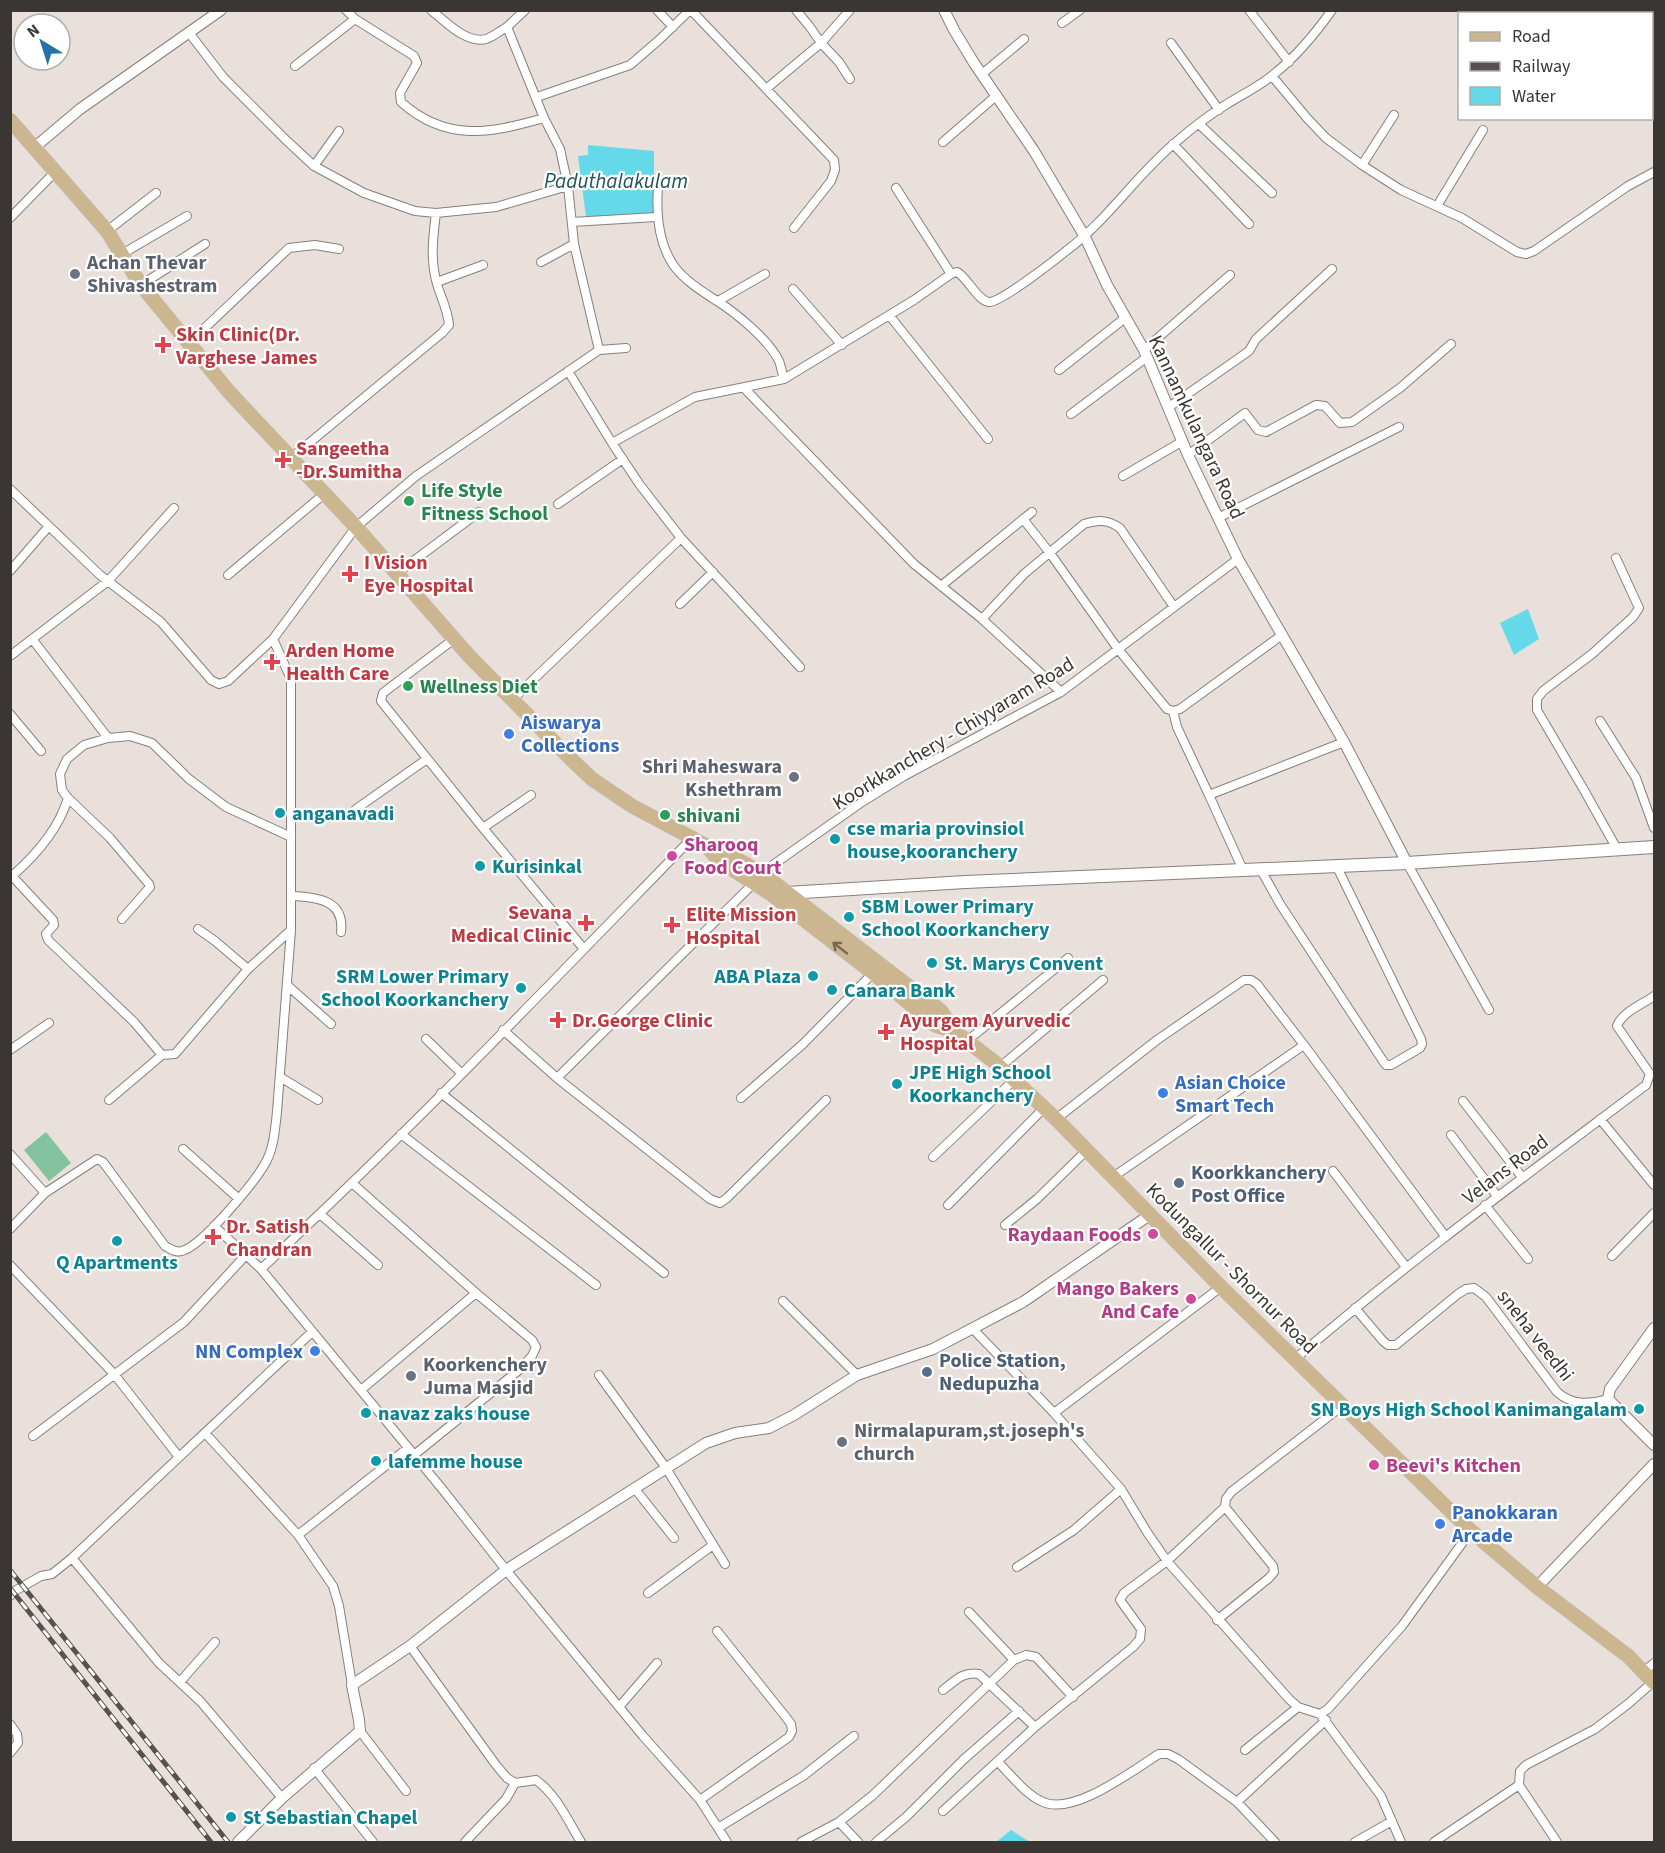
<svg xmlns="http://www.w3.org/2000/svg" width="1665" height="1853" viewBox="0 0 1665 1853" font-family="'Source Sans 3',sans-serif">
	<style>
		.green { fill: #83c29e }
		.water { fill: #64d9ea }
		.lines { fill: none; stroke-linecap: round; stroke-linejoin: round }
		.stream { stroke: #64d9ea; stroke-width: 3 }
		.minor-casing { stroke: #877f7b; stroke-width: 10 }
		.tertiary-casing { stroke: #877f7b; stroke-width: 12 }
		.secondary-casing { stroke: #877f7b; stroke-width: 14 }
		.primary-casing { stroke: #c0bfbe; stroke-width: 15 }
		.minor { stroke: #fff; stroke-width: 8 }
		.tertiary { stroke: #fff; stroke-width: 10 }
		.secondary { stroke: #fff; stroke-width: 12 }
		.primary { stroke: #ccb690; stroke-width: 14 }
		.rail-casing { stroke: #575250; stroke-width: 5 }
		.rail { stroke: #fff; stroke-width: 3; stroke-dasharray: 9; stroke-linecap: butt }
		.oneway { stroke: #746959 }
		.worship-dot { fill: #6b7280; stroke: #fff; stroke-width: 2 }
		.health-dot { fill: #e0444e; stroke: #fff; stroke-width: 2 }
		.leisure-dot { fill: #2e9e5b; stroke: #fff; stroke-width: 2 }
		.shop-dot { fill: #3f7fe0; stroke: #fff; stroke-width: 2 }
		.culture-dot { fill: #0f9aa8; stroke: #fff; stroke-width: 2 }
		.hotel-dot { fill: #d1479c; stroke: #fff; stroke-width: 2 }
		.service-dot { fill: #5c6f8a; stroke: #fff; stroke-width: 2 }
		.labels { text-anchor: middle; stroke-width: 4.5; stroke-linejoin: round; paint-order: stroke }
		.worship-label { font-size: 20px; font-weight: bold; fill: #5b616d; stroke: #fff; text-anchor: start }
		.health-label { font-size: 20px; font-weight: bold; fill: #be3a42; stroke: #fff; text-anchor: start }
		.street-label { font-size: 20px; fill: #3a3634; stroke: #fff }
		.leisure-label { font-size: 20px; font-weight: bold; fill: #27864d; stroke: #fff; text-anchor: start }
		.shop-label { font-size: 20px; font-weight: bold; fill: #366cbe; stroke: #fff; text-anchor: start }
		.culture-label { font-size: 20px; font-weight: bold; fill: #0d838f; stroke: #fff; text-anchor: start }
		.hotel-label { font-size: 20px; font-weight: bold; fill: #b23c85; stroke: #fff; text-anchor: start }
		.service-label { font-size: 20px; font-weight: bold; fill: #4e5e75; stroke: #fff; text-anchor: start }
		.water-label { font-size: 21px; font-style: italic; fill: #22545c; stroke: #fff }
	</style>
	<rect width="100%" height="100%" fill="#e9e0db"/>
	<path class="green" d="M46,1132L71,1163L49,1181L24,1150Z"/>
	<path class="water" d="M588,145L654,151V213L586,217L578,156L588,155Z
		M1528,609L1539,639L1514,655L1500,623Z
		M1011,1830L1030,1842H996Z"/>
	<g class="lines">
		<path class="stream" d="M1652,76L1654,72"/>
		<defs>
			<path id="minor" d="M346,10L355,19L414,56L417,63L400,93L401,102C447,143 491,133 544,118
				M657,10L673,27
				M691,10L834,160L835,170L831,181L794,228
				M1249,10L1289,62
				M1587,10V14
				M1495,14V10
				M1062,23L1080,10
				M507,27L525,10
				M190,34L223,77L286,140L314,166L364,193L415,211L436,213L496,207L568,186L560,149L544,118L507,27C501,30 493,37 486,39C466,44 445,21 431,10
				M1171,43L1219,110
				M295,66L355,19
				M982,74L1024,39
				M1272,76L1307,118L1326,138L1362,165L1401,190L1462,218L1517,252L1526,254L1534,251L1628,186L1654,172
				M850,79L839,62L821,43L850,10
				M766,89L821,43L810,27L796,10
				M537,97L630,65L659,40L690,10
				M1652,110H1654
				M1199,124L1272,193
				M943,142L997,95
				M1173,144L1249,224
				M1362,165L1394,115
				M314,166L339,131
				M658,187C656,214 658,243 674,266C684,280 703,292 717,301C736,313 769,340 779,361C781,366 782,373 784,379
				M896,188L951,274
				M1437,206L1483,130
				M10,218L55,172
				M572,222L656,217
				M107,231L156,193
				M122,254L187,216
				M541,262L574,244
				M437,282L483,265
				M141,285L205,244
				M793,289L842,345
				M718,301L765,274
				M889,315L988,439
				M189,343L289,248L315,245L339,249
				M599,350L626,348
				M1144,350L1230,275
				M1059,370L1125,318
				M568,371L612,443
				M744,388L914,564L982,619L1061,692
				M1169,407L1249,351L1256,339L1332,269
				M1071,414L1147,357
				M1188,455L1245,413L1258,430L1266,432L1316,405L1325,406L1340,423L1352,422L1400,388L1451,344
				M291,458L442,333L449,325C448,310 441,298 437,284C430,260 433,237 436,213
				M1123,476L1183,441
				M10,489L100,575L161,622L211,680L219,684L228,681L273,639
				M558,504L623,459
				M1218,518L1399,427
				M1023,519L1050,553L1118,649L1167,709L1173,711L1180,709L1282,635
				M681,538L800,667
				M1616,558L1639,608L1633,617L1592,654L1543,691L1537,699V710L1584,790L1617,849
				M10,571L49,526
				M396,574L479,512
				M228,575L324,494
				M941,586L1032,512
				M680,604L713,572
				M982,619L1024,574L1084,524C1098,520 1107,519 1120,528L1174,607
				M454,639L383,693L381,701L483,828L584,949
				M33,640L108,738
				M10,656L108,581L174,508
				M512,700L681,538L640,485L612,443L695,397L784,379L914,300L951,274L957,272C968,278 978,302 990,302C1002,301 1054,261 1066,251C1108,220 1136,175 1176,142C1192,128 1209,115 1227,104C1243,94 1260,86 1274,74C1297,56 1315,34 1332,10
				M1173,711L1177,727L1209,795
				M10,714L41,751
				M1600,721L1636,778L1654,828
				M68,798L110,838L149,884L150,887L122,919
				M356,809L427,759
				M483,828L531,795
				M1407,863L1489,1010
				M1243,870L1209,795L1344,742
				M1261,870L1280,904L1383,1061L1386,1065H1391L1420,1048L1422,1044L1421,1039L1337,867
				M10,874L12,876C35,856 59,828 68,798L62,790L60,774L67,759L84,745L108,738L130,736L152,743L189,779L226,807L291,837
				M12,876L53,920L54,925L46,934L48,940L134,1022L162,1055L109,1100
				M292,896C317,897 345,900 341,932
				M198,929L215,941L248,969
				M287,985L331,1024
				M503,1030L557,1078L770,867L862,802L904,776L1061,692L1238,559
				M426,1039L461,1073
				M967,1041L1068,958
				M10,1050L49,1023
				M162,1055L175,1054L248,969L291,930
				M1000,1067L1103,980
				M280,1077L318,1100
				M557,1078L710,1199L720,1203L727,1198L826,1100
				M441,1093L664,1273
				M741,1098L803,1044L873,973
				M1463,1101L1522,1177
				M1056,1119L1157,1040L1244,980H1251L1257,984L1304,1045
				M1600,1119L1654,1185
				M401,1134L596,1285
				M1451,1135L1497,1196
				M183,1149L239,1199
				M10,1154L45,1193
				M933,1157L1014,1080
				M1333,1171L1406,1267
				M1113,1177L1304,1045L1445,1236
				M352,1183L476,1293
				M948,1205L1044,1108
				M1485,1205L1528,1259
				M320,1214L378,1265
				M1005,1225L1037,1199L1087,1150
				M214,1226L261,1269C410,1131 550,984 692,838
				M10,1229L45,1193L97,1159L103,1162L165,1246C171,1249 175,1253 182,1251C202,1246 255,1182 266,1162C274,1147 275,1129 277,1112L291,930V679L273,639L356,527L416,476L599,350L574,244L568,186
				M1612,1256L1654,1213
				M10,1265L114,1374L179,1457
				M261,1269L443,1490L506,1570L643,1736L700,1800L727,1842
				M783,1301L857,1375
				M1355,1308L1383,1341L1388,1345H1396L1458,1294L1466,1289L1474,1288L1486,1297L1557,1392C1573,1406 1590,1404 1608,1399
				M973,1329L1054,1413L1221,1287
				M1295,1359C1408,1262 1528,1174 1646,1085L1650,1074L1617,1026C1622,1012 1643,1004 1654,996
				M599,1375L666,1468L725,1564
				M361,1390L476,1293L532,1340L536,1347L532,1356L519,1370L414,1455
				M1054,1413L1121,1489L1147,1532L1167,1561L1289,1699L1298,1707L1320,1714L1328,1709L1402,1626L1471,1531
				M205,1433L298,1535L333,1586L339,1606L352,1685
				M33,1436L184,1322L246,1255
				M635,1489L674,1538
				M1225,1507L1226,1499L1231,1492L1342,1406
				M298,1535L408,1448
				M72,1558L159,1663L201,1702L282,1798
				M1017,1567L1074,1530L1121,1489
				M648,1593L713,1545
				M10,1596L13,1592L41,1576L52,1574L72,1558L312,1332
				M969,1612L1014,1660
				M410,1646L496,1765L507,1778L515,1783L536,1780C557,1795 568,1821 581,1842
				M1643,1672L1654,1663
				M180,1682L215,1642
				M943,1690C955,1681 963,1671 979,1674L1035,1727
				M619,1707L657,1663
				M1320,1714L1381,1796L1401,1842
				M10,1724L17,1734L18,1743L10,1753
				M360,1731L406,1791
				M1245,1750L1298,1707
				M998,1762C1012,1776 1025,1794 1043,1802C1074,1816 1133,1770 1159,1754H1168L1178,1759L1237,1802L1275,1842
				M314,1768L373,1842
				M1519,1785L1557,1842
				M700,1800L789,1737L792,1731L791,1724L785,1716L717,1631
				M1237,1802L1326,1720
				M943,1811L1035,1727L1133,1647L1140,1639L1141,1629L1120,1600L1124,1593L1167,1561L1225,1507L1273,1566L1274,1572L1269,1578L1217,1620
				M839,1822L872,1796L1014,1660L1026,1655L1036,1657L1073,1697
				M718,1828L803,1776L854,1736
				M465,1842L506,1799L515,1783
				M801,1842L839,1822L858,1842
				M876,1842L906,1817L963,1760L1019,1711
				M1355,1842L1392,1821
				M1434,1842L1519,1785L1520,1771L1526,1765L1595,1729L1628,1704L1653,1682"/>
			<path id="tertiary" d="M944,10L954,30L974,63L1034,151L1085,237L1107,285L1144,350L1188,455L1238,559L1344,742L1407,863
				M35,147L80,109L221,10
				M1654,1328L1610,1389L1608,1399L1654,1445
				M1537,1587L1654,1464
				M238,1842L282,1798L360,1731L359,1720L352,1685L410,1646L506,1570L706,1443L735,1433L769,1428L794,1415L857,1375L933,1349L1023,1302L1151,1214"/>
			<path id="secondary" d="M787,893L965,882L1407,863L1654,847"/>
			<path id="primary" d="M10,120L107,231L141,285L229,392L356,527L470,657L573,761L592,779L632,806L707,846L718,860L771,894L873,973L935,1025L954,1031L997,1064L1056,1119L1221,1287L1471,1531L1537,1587L1628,1656L1654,1683
				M707,846C749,860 785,891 820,918C860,949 900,980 941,1011L954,1031"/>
		</defs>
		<use href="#minor" class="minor-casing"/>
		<use href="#tertiary" class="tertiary-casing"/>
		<use href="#secondary" class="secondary-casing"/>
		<use href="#primary" class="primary-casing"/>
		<use href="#minor" class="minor"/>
		<use href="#tertiary" class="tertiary"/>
		<use href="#secondary" class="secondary"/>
		<use href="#primary" class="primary"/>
		<defs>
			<path id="rail" d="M10,1570L228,1842
				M10,1588L211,1842"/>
		</defs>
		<use href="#rail" class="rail-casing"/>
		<use href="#rail" class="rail"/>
	</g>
	<defs><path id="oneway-shaft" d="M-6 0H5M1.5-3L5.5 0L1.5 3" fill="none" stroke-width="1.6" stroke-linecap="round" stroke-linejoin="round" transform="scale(1.5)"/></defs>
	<use class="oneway" href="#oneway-shaft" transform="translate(840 948) rotate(-142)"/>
	<g class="worship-dot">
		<circle cx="75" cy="274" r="6"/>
		<circle cx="794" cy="777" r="6"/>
		<circle cx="411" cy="1376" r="6"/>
		<circle cx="842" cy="1442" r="6"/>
	</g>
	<g class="health-dot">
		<path d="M160 336h6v6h6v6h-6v6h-6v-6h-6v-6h6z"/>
		<path d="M280 451h6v6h6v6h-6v6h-6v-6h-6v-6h6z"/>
		<path d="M347 565h6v6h6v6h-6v6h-6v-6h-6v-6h6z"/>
		<path d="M269 653h6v6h6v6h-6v6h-6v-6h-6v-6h6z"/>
		<path d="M583 914h6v6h6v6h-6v6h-6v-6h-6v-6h6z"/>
		<path d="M669 916h6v6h6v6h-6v6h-6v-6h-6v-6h6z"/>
		<path d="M555 1011h6v6h6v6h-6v6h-6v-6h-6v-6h6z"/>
		<path d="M883 1023h6v6h6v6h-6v6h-6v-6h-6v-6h6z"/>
		<path d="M210 1228h6v6h6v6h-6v6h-6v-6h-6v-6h6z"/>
	</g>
	<g class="leisure-dot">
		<circle cx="409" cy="501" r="6"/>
		<circle cx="408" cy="686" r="6"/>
		<circle cx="665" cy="815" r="6"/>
	</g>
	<g class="shop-dot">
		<circle cx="509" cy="734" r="6"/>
		<circle cx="1163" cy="1093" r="6"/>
		<circle cx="315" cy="1351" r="6"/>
		<circle cx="1440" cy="1524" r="6"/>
	</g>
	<g class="culture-dot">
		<circle cx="280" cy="813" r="6"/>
		<circle cx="835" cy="839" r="6"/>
		<circle cx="480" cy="866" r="6"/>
		<circle cx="849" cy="917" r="6"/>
		<circle cx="932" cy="963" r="6"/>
		<circle cx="813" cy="976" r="6"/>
		<circle cx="521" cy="988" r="6"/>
		<circle cx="832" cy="990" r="6"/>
		<circle cx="897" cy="1084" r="6"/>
		<circle cx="117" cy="1241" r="6"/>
		<circle cx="1639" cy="1409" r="6"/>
		<circle cx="366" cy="1413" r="6"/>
		<circle cx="376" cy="1461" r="6"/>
		<circle cx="231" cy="1817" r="6"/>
	</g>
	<g class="hotel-dot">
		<circle cx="672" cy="856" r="6"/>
		<circle cx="1153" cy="1234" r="6"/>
		<circle cx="1191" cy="1299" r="6"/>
		<circle cx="1374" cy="1465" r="6"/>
	</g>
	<g class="service-dot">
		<circle cx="1179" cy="1183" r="6"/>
		<circle cx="927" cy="1372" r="6"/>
	</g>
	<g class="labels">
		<g class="worship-label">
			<text x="87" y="269">Achan Thevar<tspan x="87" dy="23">Shivashestram</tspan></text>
			<text x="782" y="773" text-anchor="end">Shri Maheswara<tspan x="782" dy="23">Kshethram</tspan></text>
			<text x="423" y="1371">Koorkenchery<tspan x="423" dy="23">Juma Masjid</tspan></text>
			<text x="854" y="1437">Nirmalapuram,st.joseph's<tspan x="854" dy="23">church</tspan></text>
		</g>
		<g class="health-label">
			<text x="176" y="341">Skin Clinic(Dr.<tspan x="176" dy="23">Varghese James</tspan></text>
			<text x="296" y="455">Sangeetha<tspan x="296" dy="23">-Dr.Sumitha</tspan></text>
			<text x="364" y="569">I Vision<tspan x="364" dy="23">Eye Hospital</tspan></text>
			<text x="286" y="657">Arden Home<tspan x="286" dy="23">Health Care</tspan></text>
			<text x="572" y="919" text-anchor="end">Sevana<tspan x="572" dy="23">Medical Clinic</tspan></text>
			<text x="686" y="921">Elite Mission<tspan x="686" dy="23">Hospital</tspan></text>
			<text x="572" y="1027">Dr.George Clinic</text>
			<text x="900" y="1027">Ayurgem Ayurvedic<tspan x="900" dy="23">Hospital</tspan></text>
			<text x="226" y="1233">Dr. Satish<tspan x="226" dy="23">Chandran</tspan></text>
		</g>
		<g class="street-label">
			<text transform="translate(1197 427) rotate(65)" y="7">Kannamkulangara Road</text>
			<text transform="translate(953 733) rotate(-31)" y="7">Koorkkanchery - Chiyyaram Road</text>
			<text transform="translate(1505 1169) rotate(-37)" y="7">Velans Road</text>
			<text transform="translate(1232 1268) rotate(45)" y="7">Kodungallur - Shornur Road</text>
			<text transform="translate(1536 1335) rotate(52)" y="7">sneha veedhi</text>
		</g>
		<g class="leisure-label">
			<text x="421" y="497">Life Style<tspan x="421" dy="23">Fitness School</tspan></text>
			<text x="420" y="693">Wellness Diet</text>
			<text x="677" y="822">shivani</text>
		</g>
		<g class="shop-label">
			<text x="521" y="729">Aiswarya<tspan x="521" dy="23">Collections</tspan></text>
			<text x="1175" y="1089">Asian Choice<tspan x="1175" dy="23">Smart Tech</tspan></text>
			<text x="303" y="1358" text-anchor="end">NN Complex</text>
			<text x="1452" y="1519">Panokkaran<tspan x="1452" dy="23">Arcade</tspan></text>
		</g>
		<g class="culture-label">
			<text x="292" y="820">anganavadi</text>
			<text x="847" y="835">cse maria provinsiol<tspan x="847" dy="23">house,kooranchery</tspan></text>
			<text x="492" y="873">Kurisinkal</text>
			<text x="861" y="913">SBM Lower Primary<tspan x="861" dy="23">School Koorkanchery</tspan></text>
			<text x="944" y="970">St. Marys Convent</text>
			<text x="509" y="983" text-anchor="end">SRM Lower Primary<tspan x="509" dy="23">School Koorkanchery</tspan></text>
			<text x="801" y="983" text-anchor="end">ABA Plaza</text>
			<text x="844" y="997">Canara Bank</text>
			<text x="909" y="1079">JPE High School<tspan x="909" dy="23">Koorkanchery</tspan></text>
			<text x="117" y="1269" text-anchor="middle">Q Apartments</text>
			<text x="1627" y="1416" text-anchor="end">SN Boys High School Kanimangalam</text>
			<text x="378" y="1420">navaz zaks house</text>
			<text x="388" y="1468">lafemme house</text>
			<text x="243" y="1824">St Sebastian Chapel</text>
		</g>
		<g class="hotel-label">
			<text x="684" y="851">Sharooq<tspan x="684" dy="23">Food Court</tspan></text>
			<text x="1141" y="1241" text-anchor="end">Raydaan Foods</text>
			<text x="1179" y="1295" text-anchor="end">Mango Bakers<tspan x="1179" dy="23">And Cafe</tspan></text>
			<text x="1386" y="1472">Beevi's Kitchen</text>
		</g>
		<g class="service-label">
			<text x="1191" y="1179">Koorkkanchery<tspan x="1191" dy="23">Post Office</tspan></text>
			<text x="939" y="1367">Police Station,<tspan x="939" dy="23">Nedupuzha</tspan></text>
		</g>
		<g class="water-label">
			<text x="616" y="188">Paduthalakulam</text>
		</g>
	</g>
	<rect width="1665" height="1853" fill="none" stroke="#3a3634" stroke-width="24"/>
	<rect x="1458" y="12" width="195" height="108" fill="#ffffff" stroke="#b0afae" stroke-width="1.5"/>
	<rect x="1470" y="32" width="30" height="9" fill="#ccb690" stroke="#b0afae" stroke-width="1.5"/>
	<text x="1512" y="42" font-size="18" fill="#3a3634">Road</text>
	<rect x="1470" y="62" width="30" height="9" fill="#575250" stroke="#b0afae" stroke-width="1.5"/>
	<text x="1512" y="72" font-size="18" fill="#3a3634">Railway</text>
	<rect x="1470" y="87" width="30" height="18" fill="#64d9ea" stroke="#b0afae" stroke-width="1.5"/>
	<text x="1512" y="102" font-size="18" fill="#3a3634">Water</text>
	<g transform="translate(42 42) rotate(322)"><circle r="28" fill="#ffffff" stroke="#b0afae" stroke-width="1.5"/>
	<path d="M0-4.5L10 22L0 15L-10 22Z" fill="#2772a5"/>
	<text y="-9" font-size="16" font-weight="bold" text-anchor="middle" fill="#3a3634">N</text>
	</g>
</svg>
